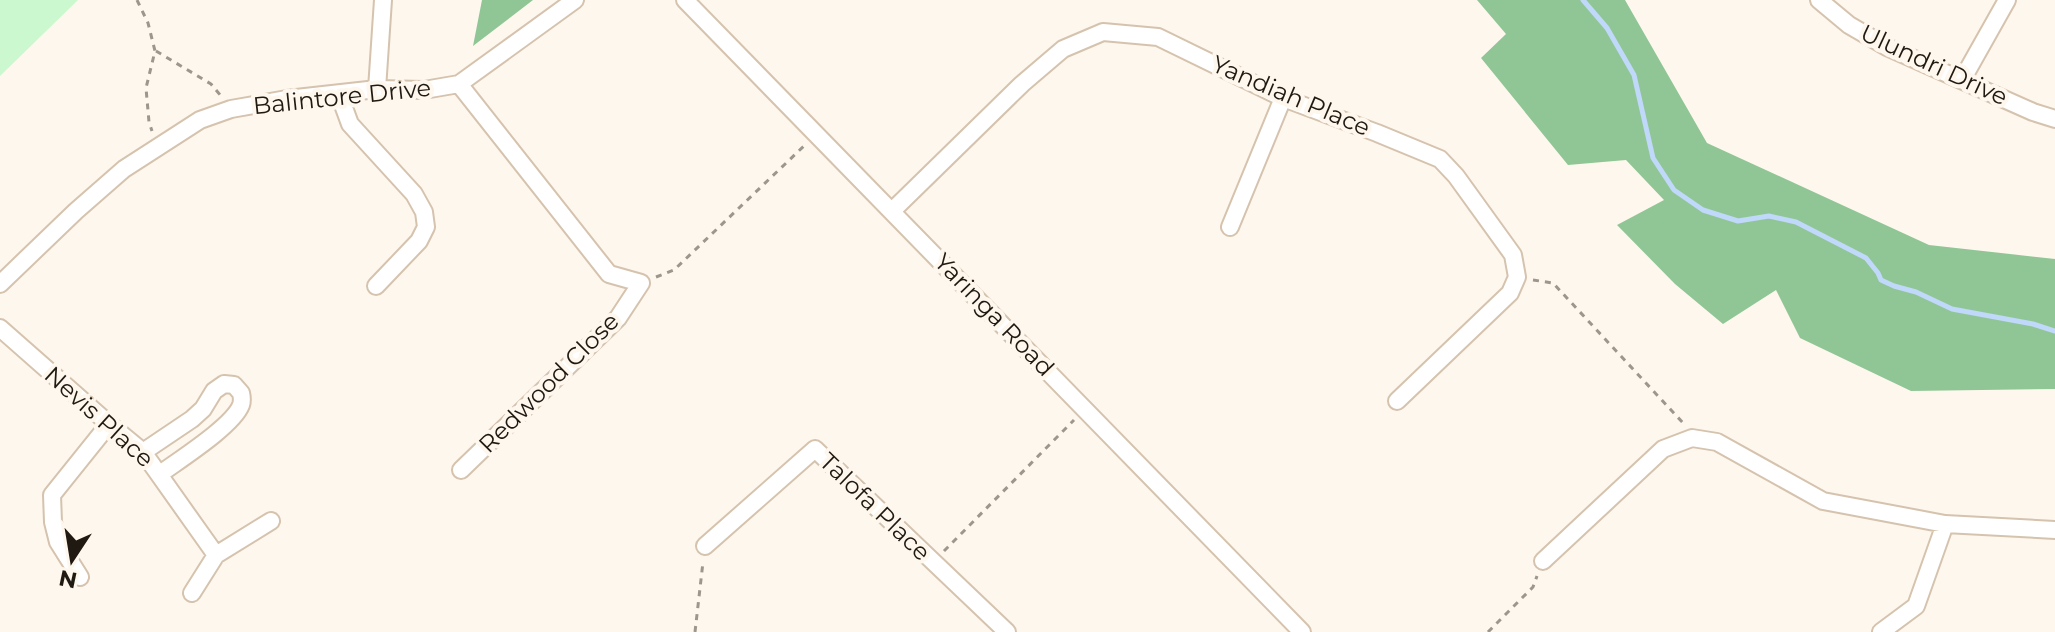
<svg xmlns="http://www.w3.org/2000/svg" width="2055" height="632" viewBox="0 0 2055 632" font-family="Montserrat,sans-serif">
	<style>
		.green { fill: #cbf8ce }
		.forest { fill: #90c695 }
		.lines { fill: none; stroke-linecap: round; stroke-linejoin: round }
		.stream { stroke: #c0d8f9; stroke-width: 5 }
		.minor-casing { stroke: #d5c3ae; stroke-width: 20 }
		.path { stroke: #9c968d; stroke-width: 3; stroke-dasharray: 6 6; stroke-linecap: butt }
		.minor { stroke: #fff; stroke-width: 16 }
		.labels { text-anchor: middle; stroke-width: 8; stroke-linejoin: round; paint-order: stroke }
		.street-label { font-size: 24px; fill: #1f1911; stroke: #fef7ee }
	</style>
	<rect width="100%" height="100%" fill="#fef7ee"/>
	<path class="green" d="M0,0H78L0,76Z"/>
	<path class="forest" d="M482,0H533L473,46Z
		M1477,0H1625L1707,143L1929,245L2055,259V389L1911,391L1800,338L1776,290L1723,324L1675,284L1617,225L1664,200L1626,160L1568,165L1481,58L1506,34Z"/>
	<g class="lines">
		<path class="stream" d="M1583,0L1607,28L1634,75L1653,158L1674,190L1703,210L1738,221L1769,216L1796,222L1866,258L1878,273L1881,280L1894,286L1916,292L1952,309L2033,324L2055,331"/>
		<defs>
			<path id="minor" d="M685,0L1302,632
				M1819,0L1849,25L1887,47L2033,112L2055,119
				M1962,80L2007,0
				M459,84L609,274L641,283L618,318L461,470
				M377,89L383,0
				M339,94L350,124L414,194L424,212L426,227L419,241L376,286
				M892,211L1022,84L1063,49L1103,32L1158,37L1283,98L1377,133L1440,159L1456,176L1513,255L1517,277L1510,293L1397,401
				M1230,227L1283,98
				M0,284L76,211L124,169L200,120L231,109L287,99L377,89L424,90L459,84L575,0
				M0,328L109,424L143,452L216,555
				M143,452L192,419L203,409L214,391L224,384L234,385L241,393C242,397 242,402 241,405C233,426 179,460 160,474
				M705,546L815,449L1007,632
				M1543,561L1663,449L1692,438L1717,442L1823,501L1945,524L2055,530
				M80,577L58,542L53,522L52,495L109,424
				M192,593L216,555L271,521
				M1881,632L1916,606L1945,524"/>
		</defs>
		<use href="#minor" class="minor-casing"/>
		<path class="path" d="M137,0L148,23L155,51L146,88L149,122L152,131
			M156,51L211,84L221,96
			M656,277L674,270L805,145
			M1533,280L1553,283L1684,424
			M944,551L1074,420
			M695,632L703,562
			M1488,632L1533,587L1537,576"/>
		<use href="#minor" class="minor"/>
	</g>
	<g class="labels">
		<g class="street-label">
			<text transform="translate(1934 65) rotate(25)" y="8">Ulundri Drive</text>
			<text transform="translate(1291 96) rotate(23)" y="8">Yandiah Place</text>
			<text transform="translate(342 97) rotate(-6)" y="8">Balintore Drive</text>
			<text transform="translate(994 315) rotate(46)" y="8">Yaringa Road</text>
			<text transform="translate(549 383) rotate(-45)" y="8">Redwood Close</text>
			<text transform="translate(99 417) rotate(42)" y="8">Nevis Place</text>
			<text transform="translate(875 507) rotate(44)" y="8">Talofa Place</text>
		</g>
	</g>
	<g transform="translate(72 560) rotate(192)" stroke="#fef7ee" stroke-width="6" paint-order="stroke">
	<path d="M0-6L14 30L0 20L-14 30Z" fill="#1f1911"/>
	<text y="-12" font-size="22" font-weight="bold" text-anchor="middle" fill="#1f1911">N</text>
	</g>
</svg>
